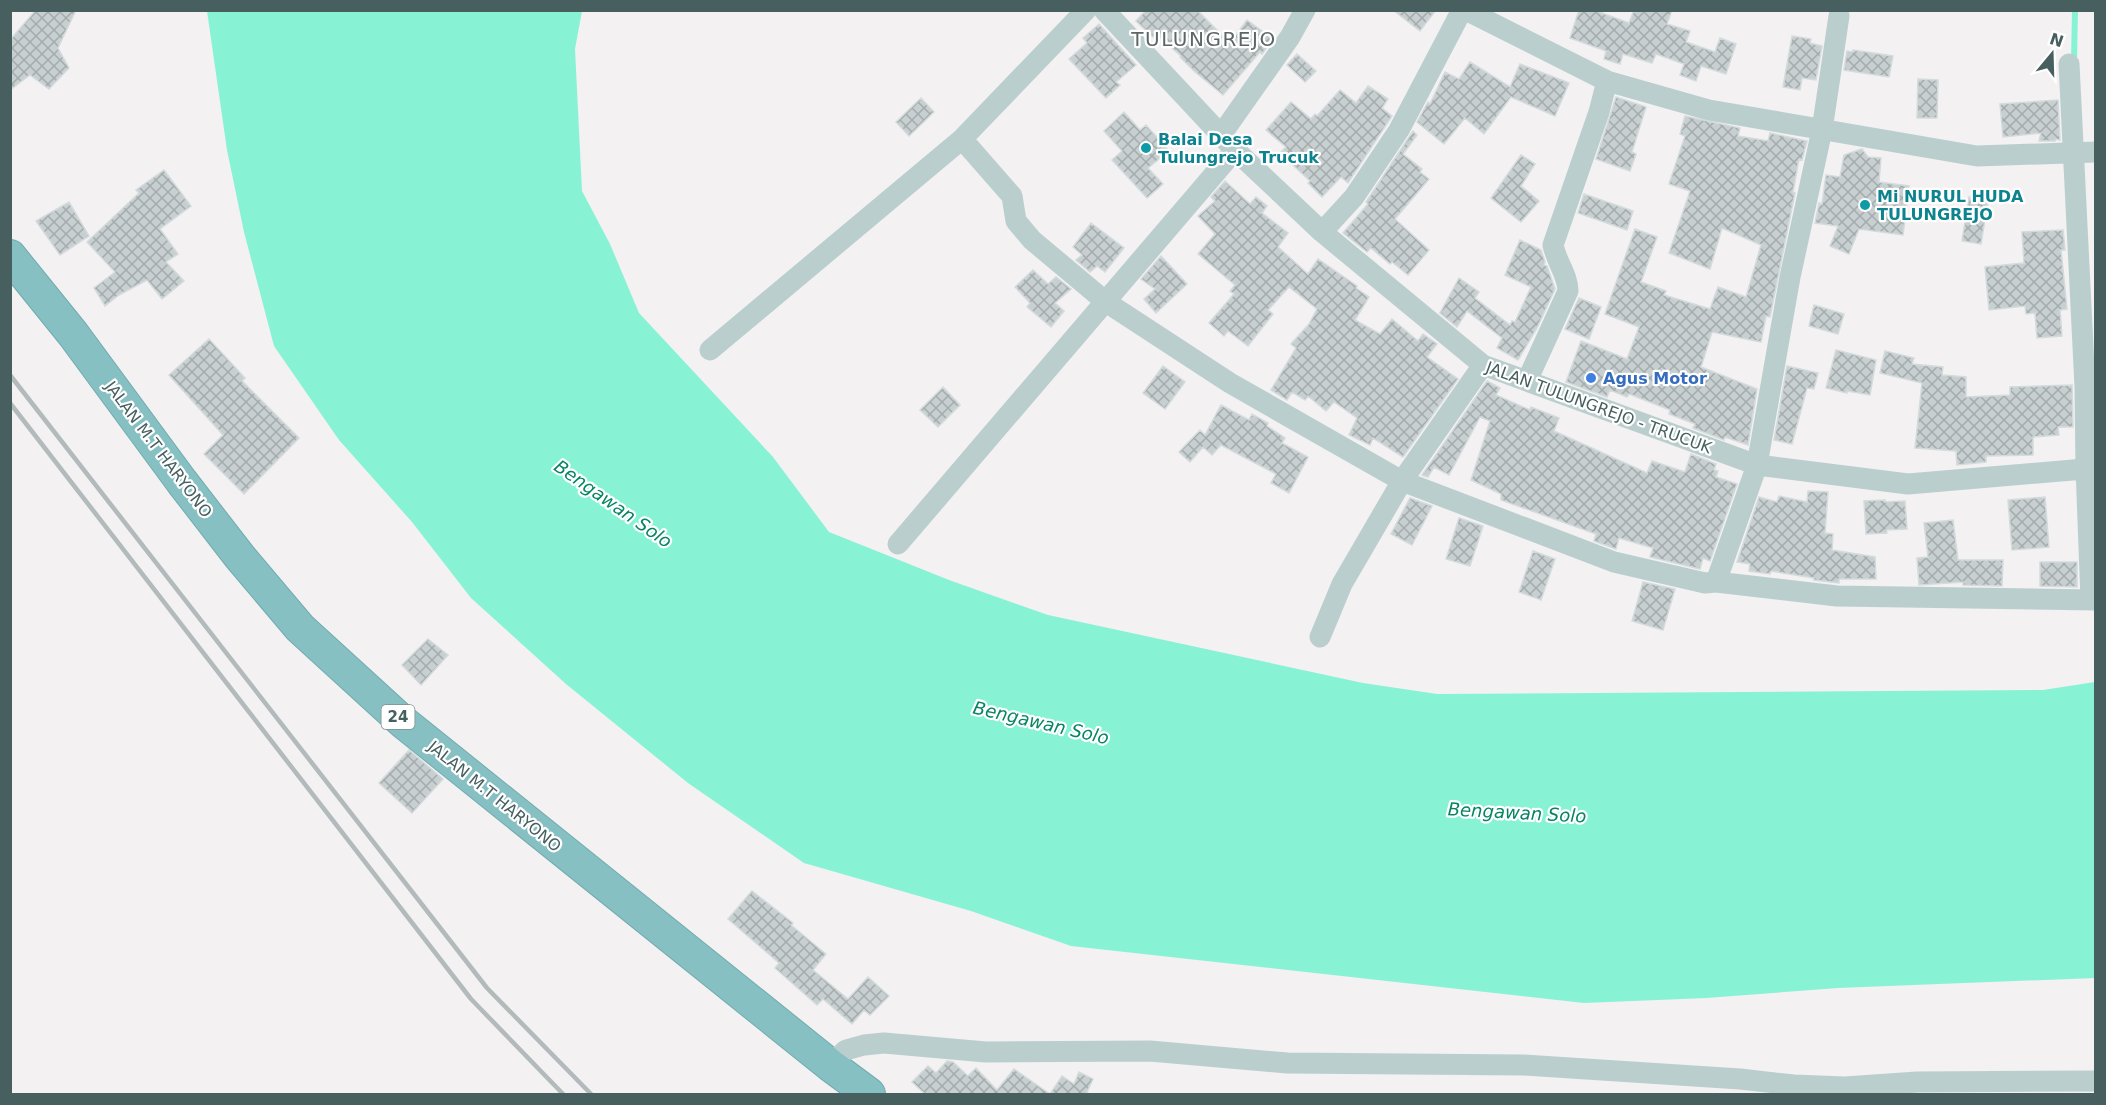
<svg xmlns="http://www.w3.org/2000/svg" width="2106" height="1105" viewBox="0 0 2106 1105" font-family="'DejaVu Sans',sans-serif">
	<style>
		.water { fill: #88f2d5 }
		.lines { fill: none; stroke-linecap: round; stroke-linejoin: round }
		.stream { stroke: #88f2d5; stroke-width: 6 }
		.building { fill: url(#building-cross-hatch); stroke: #d4dbdc; stroke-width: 1.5 }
		.highway-casing { stroke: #71acae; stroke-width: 34 }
		.minor { stroke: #bbcece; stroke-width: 21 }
		.highway { stroke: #86c0c2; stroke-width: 32 }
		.rail { stroke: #b2babb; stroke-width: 4.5 }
		.culture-dot { fill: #0f9aa8; stroke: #fff; stroke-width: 2 }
		.shop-dot { fill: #3f7fe0; stroke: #fff; stroke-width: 2 }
		.labels { text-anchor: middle; stroke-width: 4.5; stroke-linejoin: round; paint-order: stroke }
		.shield { fill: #fff; stroke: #7e908f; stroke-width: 1.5 }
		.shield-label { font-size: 15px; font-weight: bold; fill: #47605f }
		.culture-label { font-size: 16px; font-weight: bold; fill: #0d838f; stroke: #fff; text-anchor: start }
		.shop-label { font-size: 16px; font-weight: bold; fill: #366cbe; stroke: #fff; text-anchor: start }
		.street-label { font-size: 16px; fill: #47605f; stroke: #fff }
		.water-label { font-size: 18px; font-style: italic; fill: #078563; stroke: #fff }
		.quarter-label { font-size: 20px; letter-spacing: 1.5px; fill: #5d6666; stroke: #fff }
	</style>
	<defs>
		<pattern id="building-cross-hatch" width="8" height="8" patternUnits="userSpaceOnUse" patternTransform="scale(1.5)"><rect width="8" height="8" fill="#c7cfd0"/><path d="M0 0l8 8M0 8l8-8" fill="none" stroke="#a3abac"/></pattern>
	</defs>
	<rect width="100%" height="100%" fill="#f3f1f2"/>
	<path class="water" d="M207,11H582L575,49L582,191L610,244L639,313L773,457L829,532L949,580L1048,615L1363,683L1437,694L2043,690L2095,682V978L1838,988L1706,998L1584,1003L1071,946L971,911L804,863L688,783L566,684L471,598L412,522L339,440L274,346L244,232L227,150Z"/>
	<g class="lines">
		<path class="stream" d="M2074,61L2075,10"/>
	</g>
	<path class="building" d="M76,10L58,48L69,68L49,89L30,75L10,90V40L35,11Z
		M1146,10H1197L1230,43L1247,20L1273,39L1262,54L1260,52L1223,95L1194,71L1180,57L1181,56L1157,35L1154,38L1136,21Z
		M1393,10H1436L1420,31Z
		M1579,10H1594L1629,23L1634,10H1672L1667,24L1690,31L1686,42L1715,52L1720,38L1736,44L1726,74L1701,66L1696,81L1680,75L1684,64L1656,54L1652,63L1623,54L1620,64L1604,59L1606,51L1570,38Z
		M1099,24L1136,65L1116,82L1120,85L1106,98L1069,59L1087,43L1083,38Z
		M1792,36L1811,39L1810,43L1822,46L1816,80L1802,78L1800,90L1783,87Z
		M1853,50L1893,56L1889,77L1844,70L1847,51L1853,52Z
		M1297,54L1316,71L1305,82L1287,65Z
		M1470,62L1510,87L1520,64L1569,83L1555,116L1511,97L1484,134L1465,118L1444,144L1417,122L1428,102L1430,104L1445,72L1459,79Z
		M1918,79L1938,80L1937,118H1917Z
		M1368,86L1388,99L1382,108L1392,116L1348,183L1341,177L1322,197L1308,183L1310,181L1280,153L1286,147L1266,130L1291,102L1311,119L1315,114L1317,116L1340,90L1356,103Z
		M1616,97L1646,107L1632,152L1636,154L1630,171L1596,159Z
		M921,98L934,112L909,136L896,122Z
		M2058,100L2060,140L2056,139L2055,141H2039L2041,133L2003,137L2000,104Z
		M1124,112L1140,130L1146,125L1169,151L1148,168L1163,184L1147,198L1112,160L1122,151L1104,131Z
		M1685,116L1740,128L1738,136L1768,141L1770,133L1807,141L1802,160L1799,159L1793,192L1795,193L1770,317L1766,316L1761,342L1712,332L1701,367L1757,389L1748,445L1725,437L1724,440L1693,428L1695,424L1669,414L1670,410L1629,394L1627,397L1610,390L1607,397L1566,382L1581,341L1627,359L1639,327L1605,314L1635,229L1657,237L1641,282L1666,291L1664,295L1710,309L1718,287L1746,297L1761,245L1722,228L1710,269L1669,253L1690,191L1669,184L1685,136L1680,134Z
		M1413,131L1417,135L1403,154L1422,169L1420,172L1429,179L1395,219L1429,250L1408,275L1392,262L1390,264L1371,248L1367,252L1343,233L1368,204L1366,202Z
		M1862,149L1868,157L1881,158L1879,182L1909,186L1903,235L1859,229L1849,254L1830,246L1838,226L1815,223L1819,203L1822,204L1826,175L1840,177L1844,155Z
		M1521,155L1535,164L1521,186L1539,201L1521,222L1491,198Z
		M164,170L191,206L160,229L178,254L166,262L184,281L162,299L147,280L119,295L105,306L94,288L115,272L87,242L139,193L136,190Z
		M1225,181L1250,204L1256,197L1267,206L1262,213L1288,233L1278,247L1308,274L1318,259L1357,286L1356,288L1369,297L1355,320L1380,334L1392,319L1418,341L1423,334L1437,344L1427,357L1458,379L1403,457L1373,438L1370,445L1349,435L1357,418L1334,402L1326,411L1308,396L1305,400L1292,392L1287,400L1271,390L1296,348L1291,344L1309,324L1317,309L1289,287L1268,310L1273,314L1248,346L1228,331L1224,336L1209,323L1234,294L1230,291L1235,285L1198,254L1215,234L1198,216L1215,201L1211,197Z
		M1584,194L1633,211L1627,230L1578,213Z
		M1969,197L1988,201L1981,244L1962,241Z
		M69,202L89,236L60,255L36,221Z
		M1091,223L1124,248L1105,272L1097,266L1090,272L1076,260L1082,255L1073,247Z
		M2063,230L2065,250H2061L2067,309L2060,310L2062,336L2037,338L2035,313L2026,314L2025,306L1989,310L1985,267L2024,263L2022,232Z
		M1520,240L1541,250L1545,262L1544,265L1547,266L1555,289L1537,328L1518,360L1497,348L1502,338L1467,311L1457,327L1440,313L1459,278L1479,292L1475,298L1510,325L1512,321L1515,322L1531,287L1505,275Z
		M1161,256L1187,284L1156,313L1144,299L1155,289L1141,279Z
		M1033,270L1048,284L1056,277L1071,289L1055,303L1064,311L1051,327L1027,307L1030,303L1015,287Z
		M1579,298L1601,307L1589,339L1565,329Z
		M1814,305L1844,314L1838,334L1809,326Z
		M209,339L245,378L242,381L299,438L244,494L204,454L223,435L169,375Z
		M1836,350L1876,360L1870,395L1847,391V393L1826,388Z
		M1885,351L1914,358L1912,364L1943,367L1942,375L1966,377V397L2010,395V387L2072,385L2073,427H2058L2059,435L2033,437V455L1986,456V462L1957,465L1956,451L1915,448L1922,383L1880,373Z
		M1163,366L1185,382L1165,409L1143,393Z
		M1787,366L1818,373L1814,389L1807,388L1792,444L1774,440Z
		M1487,381L1500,388L1496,395L1530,410L1531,407L1559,418L1554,431L1647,473L1652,461L1685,472L1691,454L1716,464L1714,470L1718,471L1716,477L1737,484L1710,561L1703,558L1700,569L1650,557L1653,548L1619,538L1616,549L1594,541L1596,534L1501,500V494L1471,480L1490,421L1480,417L1449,475L1434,467L1428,477L1422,475Z
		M943,387L960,405L938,427L920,410Z
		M1221,405L1249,420L1252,414L1268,423L1267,426L1285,438L1282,443L1308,457L1289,493L1271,483L1276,474L1221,445L1212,455L1203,447L1190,462L1179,452L1200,430L1205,435Z
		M1808,491L1828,492L1825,533L1833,534L1832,550L1875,557L1876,579H1839V583L1814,580V578L1771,571L1770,574L1749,571L1750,564L1737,562L1759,497L1777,502L1779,496L1807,502Z
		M2045,497L2049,547L2012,550L2008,500Z
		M1410,498L1432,506L1412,545L1391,534Z
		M1885,500V502L1905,501L1907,529L1886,530L1887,533L1866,534L1864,501Z
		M1459,518L1483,526L1470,566L1446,559Z
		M1953,520L1958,560H2003L2002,586L1963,585V582L1919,585L1917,558L1928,557L1924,523Z
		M1533,551L1555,559L1541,600L1519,592Z
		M2040,562H2077V587L2040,586Z
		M1643,582L1675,589L1663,630L1632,621Z
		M428,639L448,655L421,685L402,665Z
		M409,750L443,779L412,813L379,783Z
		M752,891L793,923L791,925L826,954L813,970L848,999L868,977L889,996L870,1015L864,1010L852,1024L823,999L817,1005L775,968L779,963L728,919Z
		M947,1061L953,1062L968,1076L976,1068L997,1090L1014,1069L1050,1094L1062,1076L1074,1084L1079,1072L1093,1079L1087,1092L1090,1095H926L912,1082L928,1066L936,1073Z"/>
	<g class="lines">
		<defs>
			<path id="highway" d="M10,256L73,334L182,482L240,557L300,628L403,722L830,1065L869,1094"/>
		</defs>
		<use href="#highway" class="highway-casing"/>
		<path class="minor" d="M1104,10L1235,150L1322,232L1483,365L1757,465L1908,484L2096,468
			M1466,10L1607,81L1709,110L1977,156L2096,152
			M2069,64L2085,387L2086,468L2091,600
			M1221,135L1290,37L1305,10
			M962,139L1012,196L1016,221L1032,240L1106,302L1230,383L1402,481L1614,562L1705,583L1716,582L1757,465L1790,277L1822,130L1839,16
			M1322,232L1354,197L1399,130L1462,10
			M710,350L962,139L1086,10
			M1527,381L1568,291C1568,275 1556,261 1553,245L1599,112L1607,81
			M898,544L1235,150
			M1716,582L1837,596L2096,600
			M1320,637L1342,584L1402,481L1483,365
			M830,1065L846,1050L864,1045L884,1043L986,1052L1150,1051L1287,1063L1524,1065L1740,1079L1794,1085L1845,1087L1917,1082L2096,1081"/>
		<use href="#highway" class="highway"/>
		<path class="rail" d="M10,375L487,988L591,1094
			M10,403L471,999L563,1094"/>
	</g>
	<g class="culture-dot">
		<circle cx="1146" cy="148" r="6"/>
		<circle cx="1865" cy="205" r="6"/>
	</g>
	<circle class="shop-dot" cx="1591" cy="378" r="6"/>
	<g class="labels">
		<rect class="shield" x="381.5" y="705" width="33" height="24" rx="4.5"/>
		<g class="shield-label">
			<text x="398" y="722">24</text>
		</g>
		<g class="culture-label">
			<text x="1158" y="145">Balai Desa<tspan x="1158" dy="18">Tulungrejo Trucuk</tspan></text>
			<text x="1877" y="202">Mi NURUL HUDA<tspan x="1877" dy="18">TULUNGREJO</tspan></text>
		</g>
		<g class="shop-label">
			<text x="1603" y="384">Agus Motor</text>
		</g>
		<g class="street-label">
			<text transform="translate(1599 407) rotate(20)" y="6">JALAN TULUNGREJO - TRUCUK</text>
			<text transform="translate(159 449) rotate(53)" y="6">JALAN M.T HARYONO</text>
			<text transform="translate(495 796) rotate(39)" y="6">JALAN M.T HARYONO</text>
		</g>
		<g class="water-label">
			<text transform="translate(613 504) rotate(35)" y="6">Bengawan Solo</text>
			<text transform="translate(1041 723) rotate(13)" y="6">Bengawan Solo</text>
			<text transform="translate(1517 813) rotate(3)" y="6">Bengawan Solo</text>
		</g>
		<g class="quarter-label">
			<text x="1204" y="46">TULUNGREJO</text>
		</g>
	</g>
	<rect width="2106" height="1105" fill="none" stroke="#47605f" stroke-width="24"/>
	<g transform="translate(2052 54) rotate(19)" stroke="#ffffff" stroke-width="4.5" paint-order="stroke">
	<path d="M0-4.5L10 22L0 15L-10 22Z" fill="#47605f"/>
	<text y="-9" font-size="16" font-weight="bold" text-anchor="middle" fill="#47605f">N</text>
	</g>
</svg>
